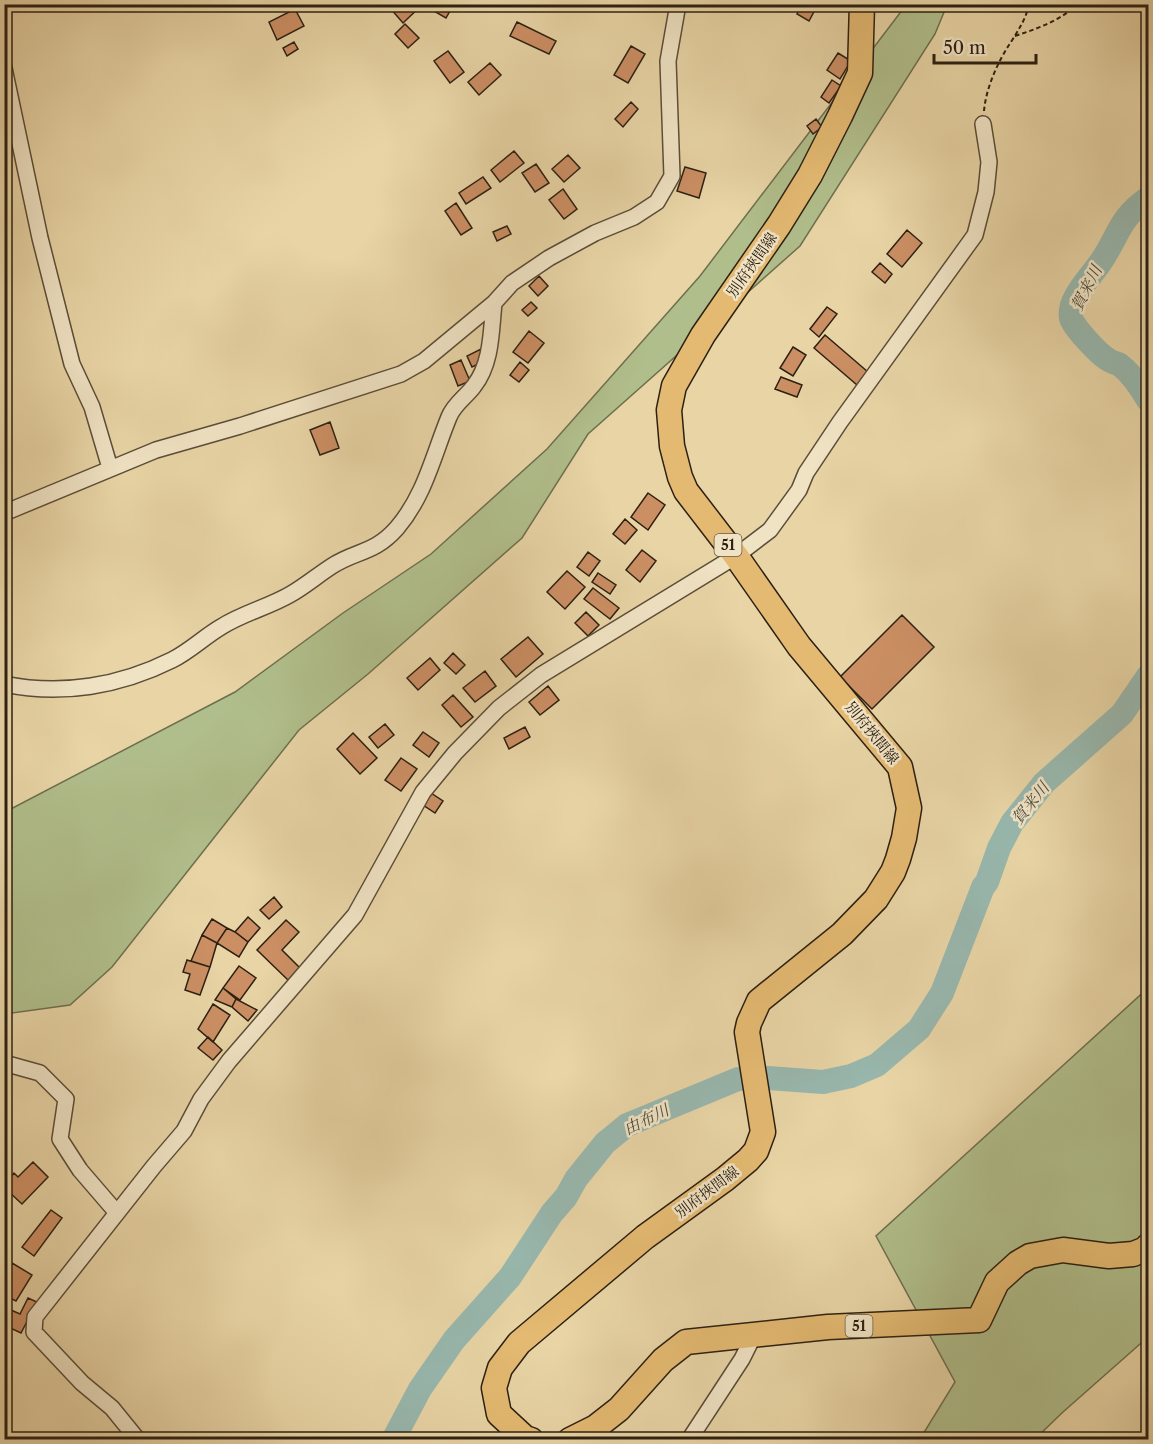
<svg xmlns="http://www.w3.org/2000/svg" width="1153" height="1444" viewBox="0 0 1153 1444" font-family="'Libre Caslon Text','Noto Serif JP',serif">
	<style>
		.green { fill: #b0be8b; stroke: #6e6f4f; stroke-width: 1.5 }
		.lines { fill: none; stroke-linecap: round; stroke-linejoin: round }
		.river { stroke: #98b7ad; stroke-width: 24 }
		.building { fill: #cc8f64; stroke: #2c2013; stroke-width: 1.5 }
		.street-casing { stroke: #5b4d38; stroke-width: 18 }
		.primary-casing { stroke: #2c2013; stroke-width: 27 }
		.path { stroke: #2c2013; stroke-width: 2; stroke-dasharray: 4.5 3; stroke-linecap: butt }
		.street { stroke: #f0e3c4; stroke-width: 15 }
		.primary { stroke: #e4ba72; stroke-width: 24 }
		.labels { text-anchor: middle; stroke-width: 5; stroke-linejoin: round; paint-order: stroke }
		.shield { fill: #f0e3c4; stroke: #675a48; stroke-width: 1.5 }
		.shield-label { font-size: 14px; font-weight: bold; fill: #2c2013 }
		.street-label { font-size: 15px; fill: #2c2013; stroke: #f0e3c4 }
		.water-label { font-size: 16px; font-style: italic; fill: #4c4d41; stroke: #f0e3c4 }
	</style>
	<rect width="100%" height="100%" fill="#e8d4a5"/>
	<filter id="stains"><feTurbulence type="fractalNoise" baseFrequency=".00333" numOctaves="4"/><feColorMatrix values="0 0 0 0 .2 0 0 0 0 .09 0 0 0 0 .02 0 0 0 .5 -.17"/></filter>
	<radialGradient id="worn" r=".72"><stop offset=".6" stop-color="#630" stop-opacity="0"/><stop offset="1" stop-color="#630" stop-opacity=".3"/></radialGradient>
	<path class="green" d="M906,5H947L935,34L800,246L588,434L522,538L368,674L299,730L112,967L70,1005L5,1014V812L235,692L343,613L431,554L547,449L700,276Z
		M1148,988V1337L1063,1412L1035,1439H920L955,1382L876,1236Z"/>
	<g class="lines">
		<path class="river" d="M1148,198C1118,219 1119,236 1100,263C1091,276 1077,290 1072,305C1071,309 1070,314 1071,318C1074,328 1098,353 1107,359C1111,362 1116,363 1120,365C1132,374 1141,388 1148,400
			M393,1440L420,1389L454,1340L510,1277L552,1213L566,1197L576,1179L605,1143L627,1125L738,1079L768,1078L823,1082L851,1076L877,1065L919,1029L942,993L983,887L987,882L999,848L1012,823L1044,783L1122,714L1148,676"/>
	</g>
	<path class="building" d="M393,4H423L403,23L390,8Z
		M434,4H443L451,9L446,18L432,10Z
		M802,4L817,6L809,21L797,14Z
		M295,9L304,26L277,40L269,22Z
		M517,22L556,41L549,54L510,36Z
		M405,24L419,38L408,48L395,34Z
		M294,42L298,49L287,56L283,48Z
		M631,46L645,54L628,83L614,75Z
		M448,51L464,72L450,83L434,61Z
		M838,53L851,61L840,79L827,70Z
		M490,63L501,75L479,95L468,82Z
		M832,80L841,86L829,103L821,97Z
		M631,102L638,109L623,127L615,119Z
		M816,119L822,127L813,134L807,126Z
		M514,151L524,163L500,182L491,170Z
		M568,155L580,168L564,182L552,169Z
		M536,164L549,183L535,192L522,173Z
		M685,167L706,173L699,198L677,191Z
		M483,177L491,188L466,204L459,193Z
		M563,189L577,209L564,219L549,200Z
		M456,203L472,228L461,235L445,211Z
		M507,226L511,234L497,241L493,232Z
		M907,230L922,243L902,267L887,254Z
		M880,263L892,274L885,283L872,272Z
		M539,276L548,286L538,296L529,286Z
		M531,302L537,308L528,316L522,310Z
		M827,307L837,314L819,337L810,329Z
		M529,331L544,343L528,363L513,352Z
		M825,335L868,372L857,385L814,348Z
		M793,347L806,355L793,376L780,368Z
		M481,349L487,360L472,367L467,356Z
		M461,360L470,381L458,386L450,365Z
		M520,362L529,370L519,382L510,375Z
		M781,377L802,385L797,397L775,389Z
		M330,422L339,448L320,455L310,430Z
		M648,493L665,505L648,530L631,517Z
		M625,519L637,530L625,544L613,534Z
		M642,550L656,561L640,582L626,570Z
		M588,552L600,561L589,576L577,567Z
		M567,571L585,587L565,609L547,592Z
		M598,573L616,585L610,594L592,582Z
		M593,588L619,608L610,619L584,599Z
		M586,612L599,625L588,636L575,623Z
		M902,615L934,647L872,709L840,677Z
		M528,637L543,654L516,677L501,659Z
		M453,653L465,665L456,674L444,663Z
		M430,658L440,670L418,690L407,678Z
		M485,671L496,686L475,702L463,688Z
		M548,686L559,700L540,715L529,702Z
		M453,695L473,717L461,727L442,705Z
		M385,724L394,735L378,748L369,737Z
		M525,727L530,737L509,749L504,738Z
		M423,732L439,743L429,757L413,745Z
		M353,733L377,758L360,774L337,749Z
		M401,758L417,769L401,791L385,780Z
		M431,793L443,801L435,813L423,805Z
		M274,897L282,907L269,919L260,910Z
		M248,917L260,928L248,942L235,932Z
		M212,919L227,928L217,943L202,935Z
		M286,920L299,932L282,950L301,969L289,981L257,950Z
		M227,928L235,932L248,942L239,957L217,943Z
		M202,935L217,943L210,967L191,961Z
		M187,960L210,967L200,995L185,990L190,974L183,972Z
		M239,966L256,978L240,1000L223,988Z
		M223,988L236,999L232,1007L215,1000Z
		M236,999L257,1010L248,1021L232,1007Z
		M213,1004L230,1015L213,1042L198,1029Z
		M208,1037L222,1050L213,1060L198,1048Z
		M33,1162L48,1177L22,1204L8,1191L11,1187L6,1182L14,1173L18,1177Z
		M51,1210L62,1218L34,1256L22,1247Z
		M12,1263L32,1275L16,1301L4,1295V1274Z
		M28,1298L37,1302L21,1333L4,1325V1307L20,1314Z"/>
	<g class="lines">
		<defs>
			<path id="street" d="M4,68L40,238L72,364L92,407L110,468
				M4,513L156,450L240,426L401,374L424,361L494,303L512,283L549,258L595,233L634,217L657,202L672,176L668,61L678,4
				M4,684C62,696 120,686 172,660C190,651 204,637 221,627C243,613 269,607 291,594C305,586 318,575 332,566C357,550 374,554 397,528C425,495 433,456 449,417C454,404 466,397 474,386C492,363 491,331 494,303
				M4,1063L40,1073L66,1099L60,1139L80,1170L117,1213
				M138,1440L112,1408L82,1383L34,1332L35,1317L154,1166L184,1131L201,1099L229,1061L355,915L423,792L455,753L499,708L541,675L736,556L770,530L799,490L806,473L840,422L975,235L986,192L989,162L983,124
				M689,1440L742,1359L754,1335"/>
			<path id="primary" d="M531,1440L525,1438L499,1414L494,1388L500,1368L519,1343L645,1237L725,1179L748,1160L756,1151L763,1132L747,1032L749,1023L759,1001L842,934L876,899L893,872L898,859L904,838L909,808L900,767L799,646L736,556L686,491L680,477L672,446L669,410L674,386L703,335L779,225L810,175L840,116L860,73L862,4
				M570,1440L596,1427L619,1409L663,1360L686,1342L828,1327L979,1320L997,1282L1018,1263L1030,1256L1063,1250L1109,1256L1133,1254L1146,1249L1148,1246"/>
		</defs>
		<use href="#street" class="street-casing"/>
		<use href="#primary" class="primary-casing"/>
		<path class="path" d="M1015,36C1039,28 1059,21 1078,4
			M984,111C986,88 998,61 1011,42C1019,29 1026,19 1029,4"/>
		<use href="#street" class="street"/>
		<use href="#primary" class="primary"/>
	</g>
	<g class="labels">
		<g class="shield">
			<rect x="714.5" y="534" width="27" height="22" rx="4.5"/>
			<rect x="845.5" y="1315" width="27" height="22" rx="4.5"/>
		</g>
		<g class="shield-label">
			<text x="728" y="550">51</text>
			<text x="859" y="1331">51</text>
		</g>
		<g class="street-label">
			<text transform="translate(752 265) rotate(-55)" y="5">別府挾間線</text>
			<text transform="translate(872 733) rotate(51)" y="5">別府挾間線</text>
			<text transform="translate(707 1192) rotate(-37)" y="5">別府挾間線</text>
		</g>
		<g class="water-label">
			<text transform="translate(1086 288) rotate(-63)" y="6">賀来川</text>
			<text transform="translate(1030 803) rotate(-51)" y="6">賀来川</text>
			<text transform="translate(646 1119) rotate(-26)" y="6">由布川</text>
		</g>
	</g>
	<rect width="1153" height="1444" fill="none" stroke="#e8d4a5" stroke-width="24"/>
	<rect x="6" y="6" width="1141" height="1432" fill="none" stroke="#2c2013" stroke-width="3"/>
	<rect x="12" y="12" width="1129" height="1420" fill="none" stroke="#2c2013" stroke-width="1.5"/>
	<path d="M934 54v9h102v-9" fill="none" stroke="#2c2013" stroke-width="3"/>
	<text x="943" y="54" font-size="18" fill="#2c2013" stroke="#f0e3c4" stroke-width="4.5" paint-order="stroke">50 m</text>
	<rect width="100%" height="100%" filter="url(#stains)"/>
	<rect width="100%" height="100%" fill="url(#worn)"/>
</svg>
